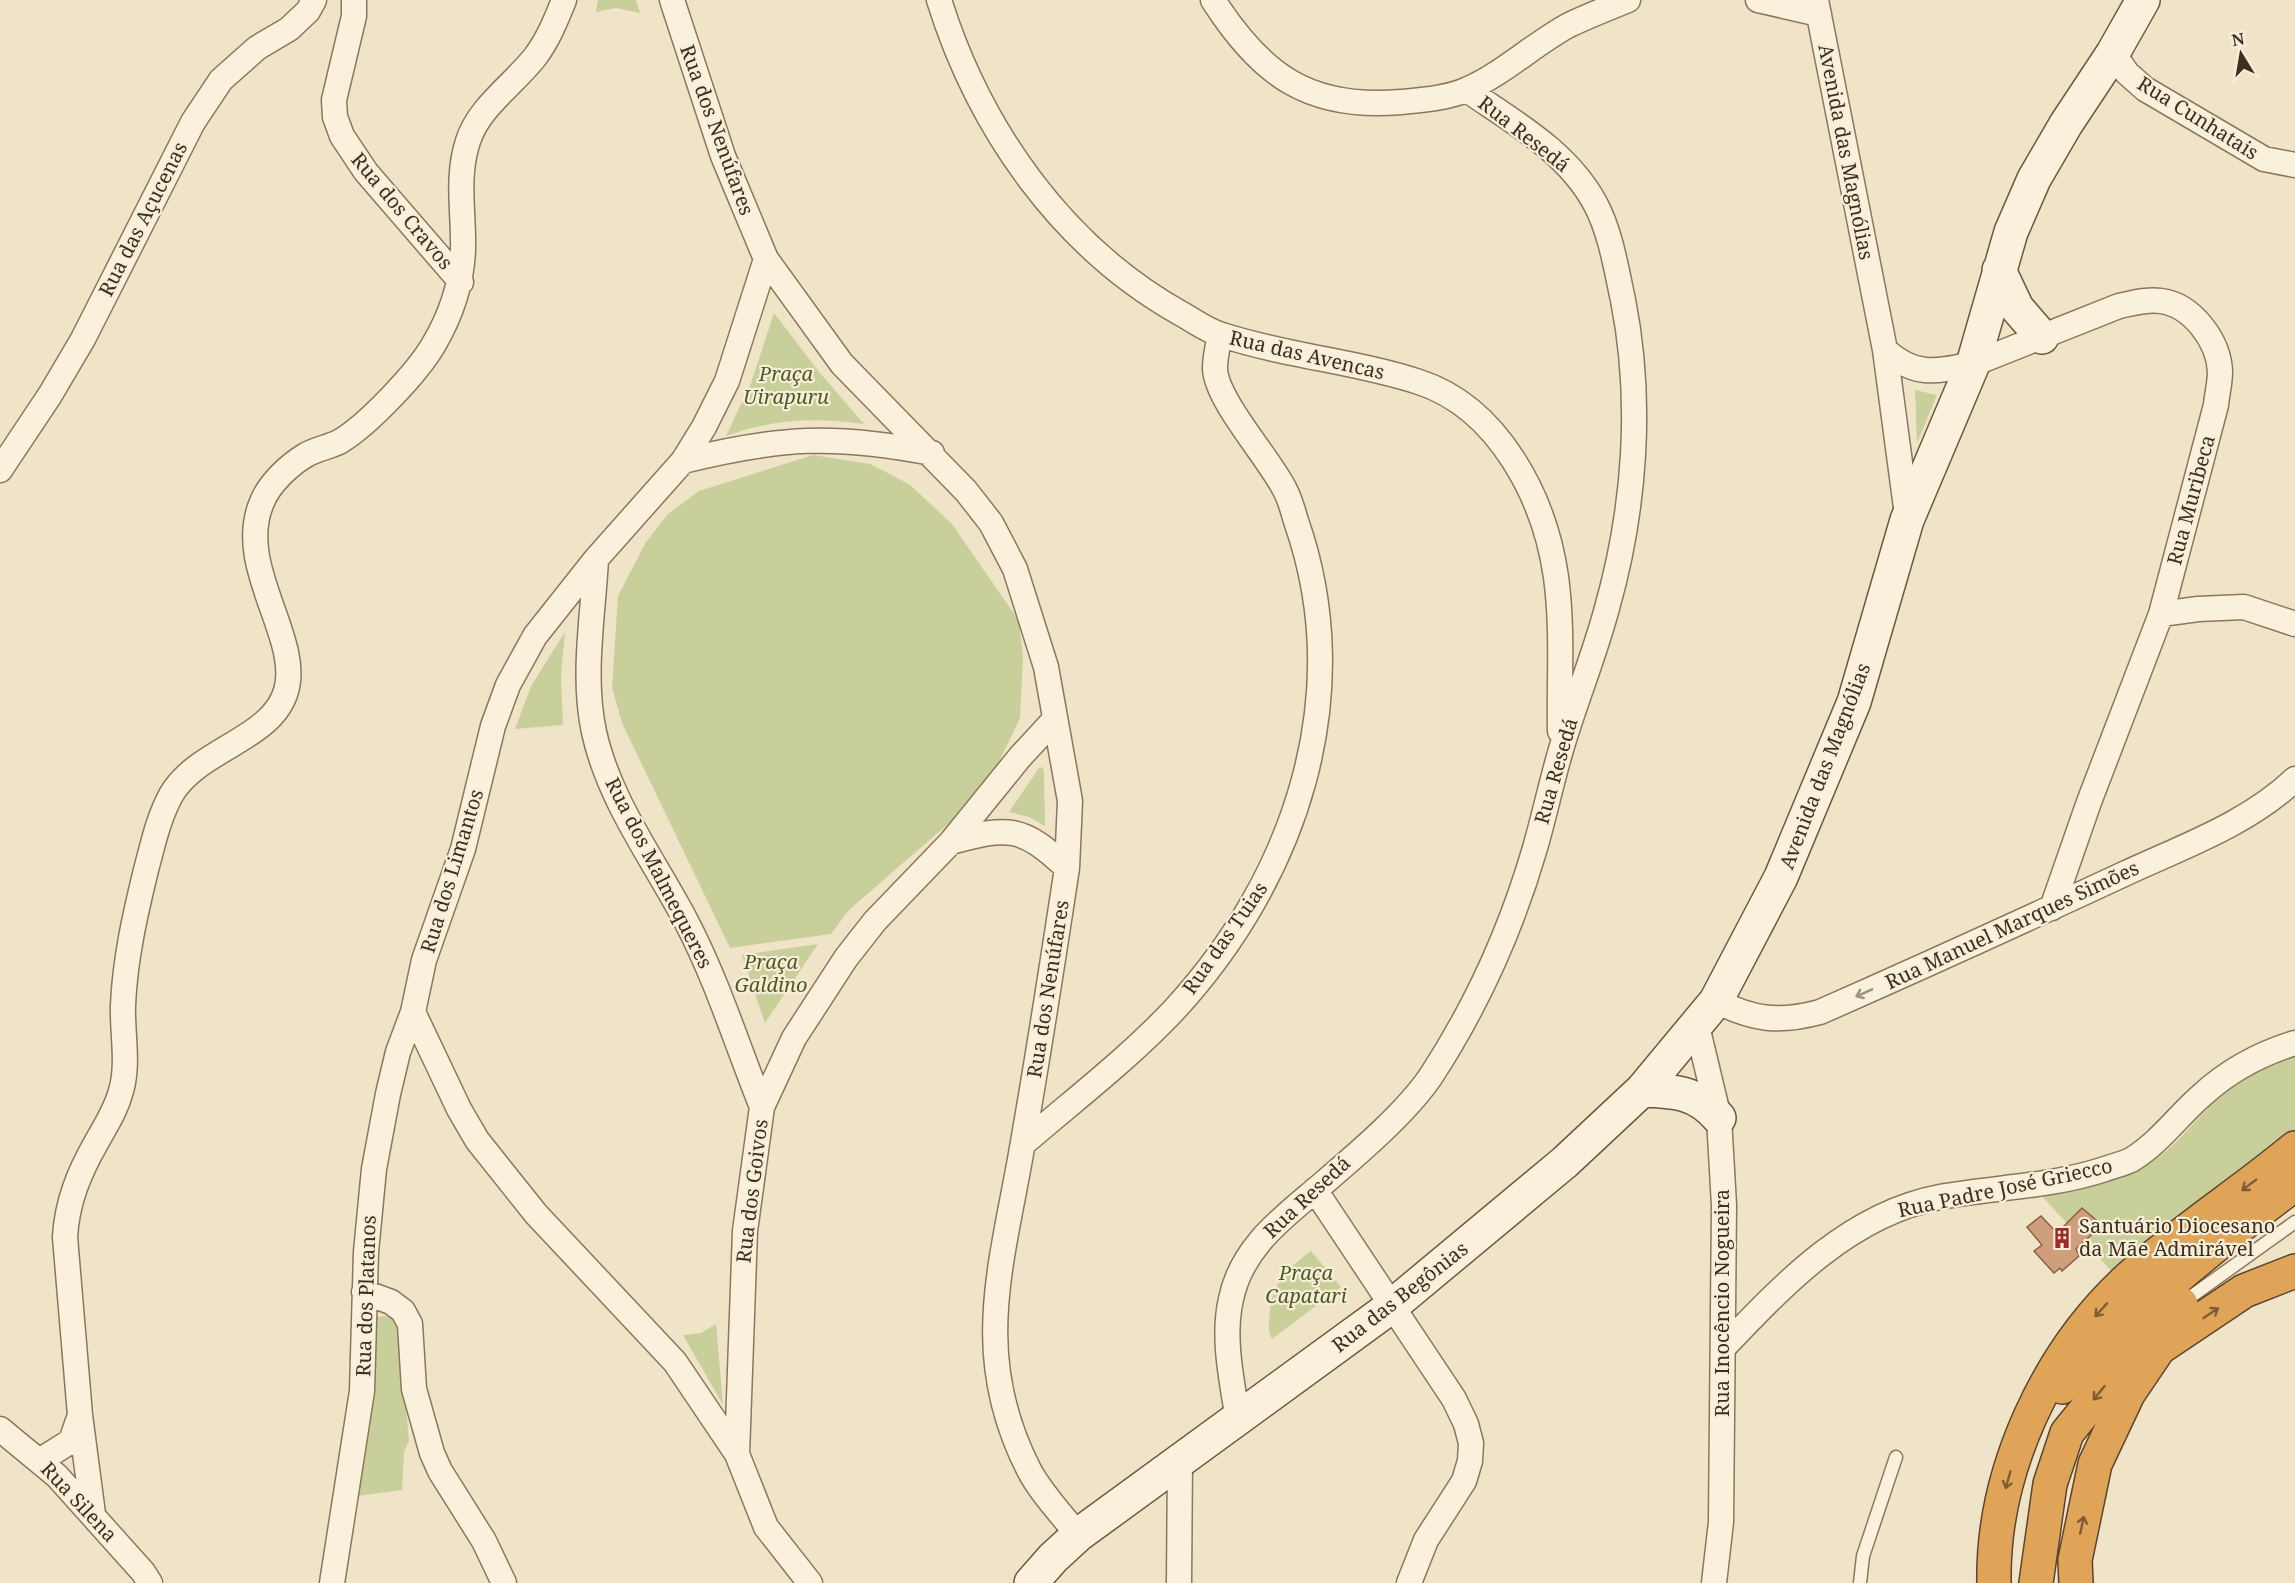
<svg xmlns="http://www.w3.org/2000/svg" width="2295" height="1583" viewBox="0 0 2295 1583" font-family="'Noto Serif',serif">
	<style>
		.green { fill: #c9cf9b }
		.building { fill: #cf9f7d; stroke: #8d5f41; stroke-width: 1.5 }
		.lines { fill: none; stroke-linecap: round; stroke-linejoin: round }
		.lane-casing { stroke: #8d765c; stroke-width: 15 }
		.street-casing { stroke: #8d765c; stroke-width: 27 }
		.secondary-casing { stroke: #6f573f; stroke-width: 36 }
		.highway-casing { stroke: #5b4430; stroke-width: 36 }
		.lane { stroke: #faf1dc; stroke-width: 12 }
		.street { stroke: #faf1dc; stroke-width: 24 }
		.secondary { stroke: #faf1dc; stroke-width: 33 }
		.highway { stroke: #e0a458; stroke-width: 33 }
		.oneway { stroke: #9c907e }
		.oneway2 { stroke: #7e5d36 }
		.labels { text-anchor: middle; stroke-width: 4.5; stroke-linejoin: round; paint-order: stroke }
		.street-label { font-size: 20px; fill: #3d2e20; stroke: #f7eed8 }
		.park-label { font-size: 20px; font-style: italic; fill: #4d5a26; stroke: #f7eed8 }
		.poi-label { font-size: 20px; fill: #3d2e20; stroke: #f7eed8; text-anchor: start }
	</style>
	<rect width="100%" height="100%" fill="#f0e4c8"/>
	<path class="green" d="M598,0H636L640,13L616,8L596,12Z
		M774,313L820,373L864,424C815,417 773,419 726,436L751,383Z
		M1915,390L1937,395L1917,443Z
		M813,455L870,464L909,484L952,524L1019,621L1023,659L1020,718L998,764L947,825L849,910L831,934L730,948L622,723L612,687L618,596L646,542L668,514L699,491Z
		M565,632L561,675L563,725L515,729L531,686Z
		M1039,768L1042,767L1044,771L1045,826L1029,817L1009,812Z
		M818,944L765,1023L742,955Z
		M2295,1054V1131L2115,1275L2039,1193C2077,1185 2120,1180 2153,1160C2170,1150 2181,1137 2194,1123C2225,1090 2252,1067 2295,1054Z
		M1311,1251L1341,1287L1272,1339C1267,1330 1269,1321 1270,1311C1273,1281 1288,1268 1311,1251Z
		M398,1314L409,1441L404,1452L402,1490L357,1496L370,1318Z
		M716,1324L723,1405L683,1335L701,1333Z"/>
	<path class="building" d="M2082,1208L2102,1225L2076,1249L2079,1256L2062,1271L2060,1268L2054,1273L2034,1251L2042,1245L2027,1227L2041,1216L2057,1233Z"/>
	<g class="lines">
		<defs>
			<path id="lane" d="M2182,1303L2295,1222
				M1860,1583L1863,1556L1896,1457"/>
			<path id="street" d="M354,0V16L334,100L335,117L342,136L366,172L461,282
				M672,0L723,156L766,259L842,364L966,491L991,523L1015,569L1046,667L1070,801L1067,868C1053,960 1039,1051 1023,1142C1003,1262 969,1353 1029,1470C1041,1493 1062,1515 1078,1535
				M939,0C979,128 1061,246 1180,313C1193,320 1207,331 1222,335C1286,356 1355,361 1419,382C1499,408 1545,499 1556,577C1563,628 1559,680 1560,731
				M1213,0C1261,75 1309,110 1401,102C1422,100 1449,98 1468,89C1504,73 1534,44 1569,25C1588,16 1608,8 1628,0
				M1758,0L1819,14
				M1816,0L1885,350L1907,515
				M2113,53L2127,73L2145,89L2264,159L2295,165
				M1885,350C1915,377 1935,372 1973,364L2119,306C2133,303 2147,299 2161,301C2192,305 2219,341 2220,372C2220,383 2217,394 2216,405L2161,614L2089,802L2052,908
				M683,461C779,437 835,434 932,453
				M0,470L50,395L83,339L193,122L221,80L257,48L289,29L308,11L314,0
				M596,559C593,616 582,677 594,732C609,801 654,860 686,921C717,980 737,1045 762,1107
				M2161,614L2198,609L2244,607L2295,624
				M951,842C1009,826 1022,826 1067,868
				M1716,1001C1754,1020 1779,1023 1820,1012C1922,967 2023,921 2124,874C2182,847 2248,824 2295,779
				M413,1012L459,1109L477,1140L536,1214L675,1362L737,1454
				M1697,1026L1719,1118L1724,1205L1721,1522L1714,1583
				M1023,1144C1074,1100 1129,1058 1175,1009C1296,877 1357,695 1296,521C1293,511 1290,499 1285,490C1270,459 1215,399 1215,368C1215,357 1218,345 1220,335
				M1315,1190L1454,1399L1466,1424L1471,1443L1470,1461L1464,1481L1426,1540L1409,1583
				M364,1292L391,1302L403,1311L410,1324L414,1389L432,1453L440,1471L484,1541L504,1583
				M1724,1347C1784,1284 1850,1214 1940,1197C1995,1187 2051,1187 2105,1169C2113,1166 2123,1164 2131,1160C2159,1143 2177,1117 2201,1096C2229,1070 2259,1054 2295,1043
				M1238,1420C1232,1381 1222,1338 1231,1299C1241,1251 1276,1223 1312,1193C1349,1161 1404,1116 1431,1076C1476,1007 1512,927 1535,848C1544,817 1551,784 1560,753C1574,704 1594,657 1607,608C1635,509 1643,401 1623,300C1616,268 1611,234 1596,205C1568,152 1515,123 1467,90
				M0,1429L57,1476L143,1572L150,1583
				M41,1460L71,1441L79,1418
				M93,1514L80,1415L65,1237C67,1202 79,1173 96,1143C106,1125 116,1110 121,1091C129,1064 122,1033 123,1005C125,959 135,915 146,870C153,844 158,819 171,795C197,749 272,740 286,691C302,638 234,566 262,502C269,484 289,465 306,455C316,449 329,447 339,442C367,426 418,372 434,344C451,315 462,282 463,249C464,213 456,177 468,141C479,107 513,85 535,57C548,40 556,20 564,0
				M332,1583L362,1391L366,1252L374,1169L388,1094L398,1052L413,1012L424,960L463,849L493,726L508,685L535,636L596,559L683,461L704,427L727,381L766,259
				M810,1583L766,1527L737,1454L745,1231L762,1107L794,1038L846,958L875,921L951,842L1020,757L1055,719
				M1179,1583L1180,1460"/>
			<path id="secondary" d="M1999,270L2017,308L2042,337
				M1642,1090C1675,1091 1697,1092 1719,1118
				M1031,1583L1053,1558L1078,1535L1392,1306L1565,1162L1642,1090L1716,1001L1781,877L1854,702L1907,520L1973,364L2011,232L2034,179L2066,124L2113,53L2143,0"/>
			<path id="highway" d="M2062,1387C2133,1311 2212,1246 2295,1184
				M1994,1583C1992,1472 2047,1353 2129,1278C2181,1231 2241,1193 2295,1148
				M2036,1583L2050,1484L2067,1433L2151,1329L2181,1304
				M2076,1583L2075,1560L2095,1464L2128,1394L2159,1348L2244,1291L2295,1271"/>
		</defs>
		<use href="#lane" class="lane-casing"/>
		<use href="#street" class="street-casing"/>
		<use href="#secondary" class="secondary-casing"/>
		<use href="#highway" class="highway-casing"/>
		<use href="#lane" class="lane"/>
		<use href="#street" class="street"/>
		<use href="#secondary" class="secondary"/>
		<use href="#highway" class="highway"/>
	</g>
	<defs><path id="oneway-shaft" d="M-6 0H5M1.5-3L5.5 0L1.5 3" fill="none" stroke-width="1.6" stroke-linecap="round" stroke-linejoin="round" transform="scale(1.5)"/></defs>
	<use class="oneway" href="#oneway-shaft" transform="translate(1864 993) rotate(156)"/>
	<g class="oneway2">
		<use href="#oneway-shaft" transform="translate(2249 1185) rotate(143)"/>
		<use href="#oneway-shaft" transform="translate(2101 1310) rotate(132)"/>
		<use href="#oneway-shaft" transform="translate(2211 1313) rotate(-34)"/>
		<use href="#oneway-shaft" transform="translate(2099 1393) rotate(129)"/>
		<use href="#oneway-shaft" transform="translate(2008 1480) rotate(106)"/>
		<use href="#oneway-shaft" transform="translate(2082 1525) rotate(-78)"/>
	</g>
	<defs>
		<symbol id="building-bare" viewBox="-9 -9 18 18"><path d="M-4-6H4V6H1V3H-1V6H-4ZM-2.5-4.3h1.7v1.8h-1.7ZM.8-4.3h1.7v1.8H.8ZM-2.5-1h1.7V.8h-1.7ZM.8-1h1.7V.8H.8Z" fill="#9e2a2b" stroke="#f7eed8" stroke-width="2.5" paint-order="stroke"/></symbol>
	</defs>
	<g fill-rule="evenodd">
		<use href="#building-bare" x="2047" y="1223" width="30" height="30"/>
	</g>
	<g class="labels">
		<g class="street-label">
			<text transform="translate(2198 118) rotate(32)" y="7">Rua Cunhatais</text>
			<text transform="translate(717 130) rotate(70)" y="7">Rua dos Nenúfares</text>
			<text transform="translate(1524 134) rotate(38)" y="7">Rua Resedá</text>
			<text transform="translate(1846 152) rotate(79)" y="7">Avenida das Magnólias</text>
			<text transform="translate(402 211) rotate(50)" y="7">Rua dos Cravos</text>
			<text transform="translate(143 219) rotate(-63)" y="7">Rua das Açucenas</text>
			<text transform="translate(1307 355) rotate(13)" y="7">Rua das Avencas</text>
			<text transform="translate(2191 500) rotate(-75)" y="7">Rua Muribeca</text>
			<text transform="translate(1825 766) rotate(-69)" y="7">Avenida das Magnólias</text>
			<text transform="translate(1556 771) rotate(-74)" y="7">Rua Resedá</text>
			<text transform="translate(452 871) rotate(-73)" y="7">Rua dos Limantos</text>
			<text transform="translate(659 873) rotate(63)" y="7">Rua dos Malmequeres</text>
			<text transform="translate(2012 925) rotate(-25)" y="7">Rua Manuel Marques Simões</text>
			<text transform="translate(1225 938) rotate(-55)" y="7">Rua das Tuias</text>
			<text transform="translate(1048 989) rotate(-81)" y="7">Rua dos Nenúfares</text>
			<text transform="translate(2005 1188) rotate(-12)" y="7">Rua Padre José Griecco</text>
			<text transform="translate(752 1191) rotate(-83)" y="7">Rua dos Goivos</text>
			<text transform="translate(1307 1197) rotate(-43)" y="7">Rua Resedá</text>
			<text transform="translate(366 1296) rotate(-88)" y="7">Rua dos Platanos</text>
			<text transform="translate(1400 1297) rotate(-38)" y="7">Rua das Begônias</text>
			<text transform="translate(1722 1303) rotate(-90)" y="7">Rua Inocêncio Nogueira</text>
			<text transform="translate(79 1502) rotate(47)" y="7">Rua Silena</text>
		</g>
		<g class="park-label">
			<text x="786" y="381">Praça<tspan x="786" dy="23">Uirapuru</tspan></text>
			<text x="771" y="969">Praça<tspan x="771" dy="23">Galdino</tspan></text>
			<text x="1306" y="1280">Praça<tspan x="1306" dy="23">Capatari</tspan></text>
		</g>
		<g class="poi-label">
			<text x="2079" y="1233">Santuário Diocesano<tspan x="2079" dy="23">da Mãe Admirável</tspan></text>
		</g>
	</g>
	<g transform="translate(2241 54) rotate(349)" stroke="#f7eed8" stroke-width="4.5" paint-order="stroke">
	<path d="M0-4.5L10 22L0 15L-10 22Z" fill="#3d2e20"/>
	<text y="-9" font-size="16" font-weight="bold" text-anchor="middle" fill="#3d2e20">N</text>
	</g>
</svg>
